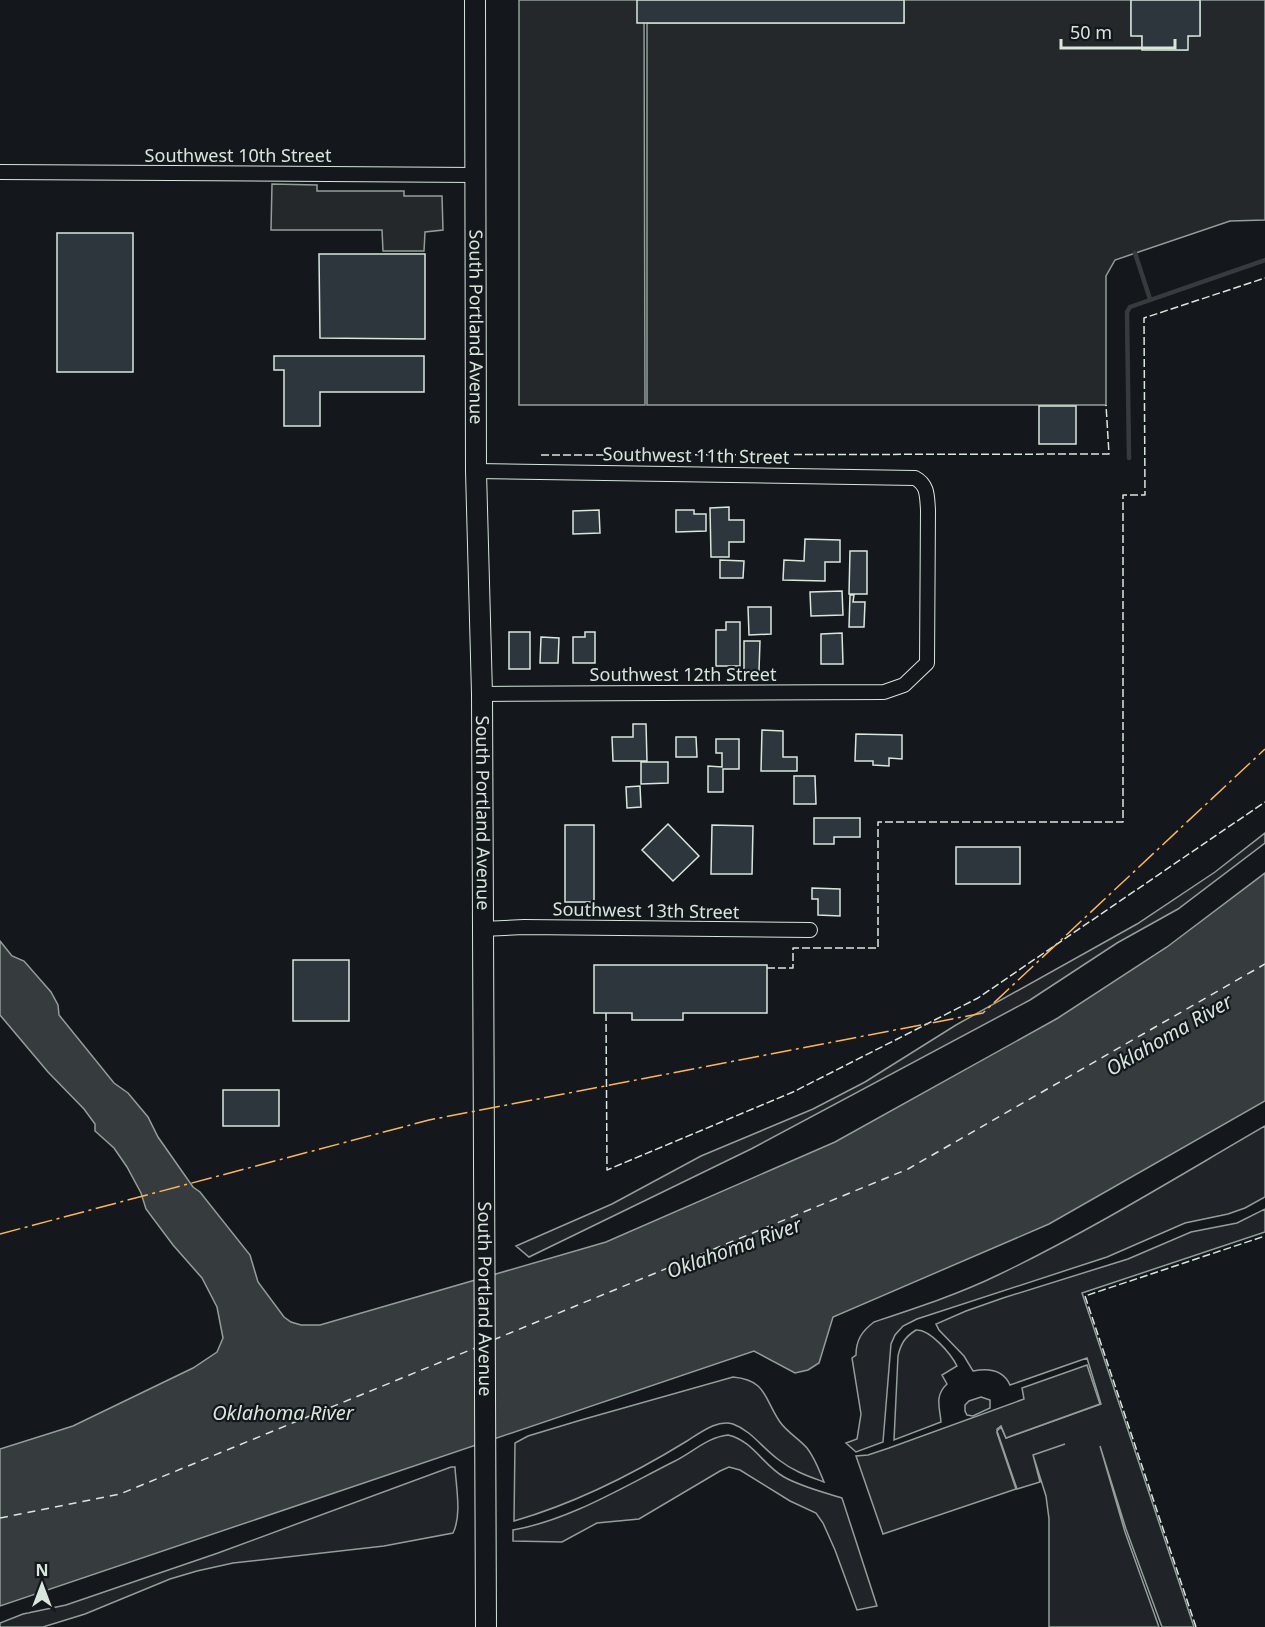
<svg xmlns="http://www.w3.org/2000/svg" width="1265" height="1627" viewBox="0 0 1265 1627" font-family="'Noto Sans',sans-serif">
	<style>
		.green { fill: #202428; stroke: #939e99; stroke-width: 1.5 }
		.parking { fill: #24282b; stroke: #939e99; stroke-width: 1.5 }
		.water { fill: #363b3e; stroke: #939e99; stroke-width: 1.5 }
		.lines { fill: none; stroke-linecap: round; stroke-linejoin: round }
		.stream { stroke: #363b3e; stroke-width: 4.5 }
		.ferry { stroke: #d8e6dc; stroke-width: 1.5; stroke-dasharray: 8 6; stroke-linecap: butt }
		.building { fill: #2c363c; stroke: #d8e6dc; stroke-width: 1.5 }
		.street-casing { stroke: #d8e6dc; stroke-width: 16 }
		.secondary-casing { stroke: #d8e6dc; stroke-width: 22 }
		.street { stroke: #14181c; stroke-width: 14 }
		.secondary { stroke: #14181c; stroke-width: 20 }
		.fence { stroke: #d8e6dc; stroke-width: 1.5; stroke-dasharray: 8 3; stroke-linecap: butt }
		.power { stroke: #ffb74d; stroke-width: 1.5; stroke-dasharray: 21 4.5 3 4.5; stroke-linecap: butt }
		.labels { text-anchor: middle; stroke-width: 4.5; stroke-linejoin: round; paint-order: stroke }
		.street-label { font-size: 18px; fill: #d8e6dc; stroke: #14181c }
		.water-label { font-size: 20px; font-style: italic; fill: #d8e6dc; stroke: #14181c }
	</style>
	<rect width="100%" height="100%" fill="#14181c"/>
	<path class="green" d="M1265,833V843L1178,909L1117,943L1030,1000L751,1149L529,1257L516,1246L612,1204L701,1156L813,1109L865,1082L956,1025L1137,924L1215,872Z
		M1265,1126V1197L1245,1208L1228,1214L1185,1223L1107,1257L917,1319L903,1326L895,1335L891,1344L883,1442L856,1452L846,1443L857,1439L861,1414L852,1358L856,1355C856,1340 862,1331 874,1322C916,1308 959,1294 998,1275C1090,1231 1177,1177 1265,1126Z
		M1265,1209V1232L1082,1293L1194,1627H1162L1126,1529L1100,1446L1125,1532L1159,1627H1049V1519L1046,1496L1033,1455L1065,1444L1033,1455L1040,1482L1017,1489L997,1431L1001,1427L1006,1438L1101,1404L1087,1358L1010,1385C1003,1369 988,1368 973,1371L964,1356L939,1330L936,1324L966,1311L1003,1298L1128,1259L1191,1232L1237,1223Z
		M916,1330C930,1329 951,1354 957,1366L942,1375L947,1384C934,1396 940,1408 941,1422L894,1440L898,1356C901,1343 905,1337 916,1330Z
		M733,1377C767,1380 764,1399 780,1422C787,1432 799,1439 807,1448C815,1458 819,1470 824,1482C808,1476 793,1471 779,1460C763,1449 752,1431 733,1424C717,1419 700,1433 687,1441C635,1473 573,1504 514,1521L515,1443L528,1436L581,1420Z
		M981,1397L990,1400V1408L973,1416L967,1415L965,1411V1405L969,1401Z
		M728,1435C752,1440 764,1466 784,1477C802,1487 823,1492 842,1498L877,1606L857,1610L835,1550L823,1523L816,1513L790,1501L740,1470L729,1467L720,1471L639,1519L597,1523L562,1542L513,1541V1530C570,1520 623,1487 675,1461C693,1452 708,1437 728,1435Z
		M451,1467H455C456,1487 462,1515 453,1533L384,1546L233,1563L197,1571L170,1579L85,1614L43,1627H0V1623L23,1614L66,1605L218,1553Z"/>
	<path class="parking" d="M519,0H644L645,405H519Z
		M904,0H1131V35L1142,36V49L1187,50L1188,36L1200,35V0H1265V220L1230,221L1115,260L1106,276V405H647V23H904Z
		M272,184L317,185V191H404V196H442L443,230L425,232L424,251H383L382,230H271Z
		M1087,1365L1100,1404L1006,1438L1001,1426L997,1429V1433L1016,1489L883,1534L856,1456L868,1455L889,1448L1024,1399L1022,1388Z"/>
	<path class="water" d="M1265,873V1101L1049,1224L833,1317L819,1363L808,1370L795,1373L754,1351L0,1606V1449L73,1426L193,1368L217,1352L223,1338L217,1307L202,1278L173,1245L146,1209L141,1193L127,1167L114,1148L95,1131V1124L84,1109L48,1072L0,1015V941L12,956L24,961L51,992L58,1005L59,1015L114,1083L128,1093L148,1117L158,1137L193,1187L200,1192L250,1255L258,1282L284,1317L291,1322L301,1325H320L606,1242L835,1142L1058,1018L1167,947Z"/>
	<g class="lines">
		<path class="stream" d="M1135,253L1150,299
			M1129,458L1127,312L1130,307L1265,260"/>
		<path class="ferry" d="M493,1340L908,1169L1265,964
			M0,1518L120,1494L475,1348"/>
	</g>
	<path class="building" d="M637,0H904V23H637Z
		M1131,0H1200V36H1188V50H1142V36H1131Z
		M57,233H133V372H57Z
		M319,254H425V339L320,338Z
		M274,356H424V392H320V426H284V370H274Z
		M1039,406H1076V444H1039Z
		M729,507V520H744V542H729V557H711L710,508Z
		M599,510L600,533L573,534V511Z
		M676,510H694V514H706V531L676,532Z
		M805,539L840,540V562H825V581L783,580L784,560L804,561Z
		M850,551H867V594H849Z
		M720,560L744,561L743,578H720Z
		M842,591L843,615L811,616L810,592Z
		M850,595H854L853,602H865L864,627H849Z
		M748,607H771V634L749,635Z
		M726,622H740V666H716V630H726Z
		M509,632H530V669H509Z
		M585,632H595V663H573V637H585Z
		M842,633L843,664H821V634Z
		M541,637L559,638L558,663H540Z
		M744,641H760L759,671L744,670Z
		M633,724H646L647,761H613L612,737H633Z
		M762,730L783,731V757H797V771H761Z
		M856,734L902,735V759L889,758V766L873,765V761H855Z
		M676,737H696L697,757H676Z
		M716,739H739V769H723V792H708V766L722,767V753H716Z
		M641,762H668V783L641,784Z
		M794,776H815L816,804H794Z
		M640,786L641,807L627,808L626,787Z
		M814,818H860V837H834V844H814Z
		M668,824L699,856L673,881L642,850Z
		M565,825H594V902H565Z
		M712,825L753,826L752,874H711Z
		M956,847H1020V884H956Z
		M812,888L840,889V916L818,915V899H812Z
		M293,960H349V1021H293Z
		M594,965H767V1013H683V1020H632V1013H594Z
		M223,1090H279V1126H223Z"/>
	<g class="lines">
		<defs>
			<path id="street" d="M0,172L475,175
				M476,471L915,478C928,485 927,496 928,510L927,663L904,685L884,692L482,694
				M482,929L524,927L810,930"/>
			<g id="secondary">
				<path id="s1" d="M475,0L476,471L482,694L486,1627"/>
			</g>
		</defs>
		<use href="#street" class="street-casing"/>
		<use href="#secondary" class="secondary-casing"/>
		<use href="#street" class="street"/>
		<use href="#secondary" class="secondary"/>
		<path class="fence" d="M541,455L1109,454L1106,405
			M767,968H793V948H878V822H1123V495H1145L1144,318L1265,278
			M606,1013L607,1170L793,1092L978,998L1265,802
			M1196,1627L1085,1296L1265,1236"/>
		<path class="power" d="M0,1234L429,1120L983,1013L1265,749"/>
	</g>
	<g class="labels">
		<g class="street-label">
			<text x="238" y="162">Southwest 10th Street</text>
			<text dy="6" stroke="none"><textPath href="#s1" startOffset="327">South Portland Avenue</textPath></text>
			<text transform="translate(696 456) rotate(1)" y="6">Southwest 11th Street</text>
			<text x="683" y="681">Southwest 12th Street</text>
			<text dy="6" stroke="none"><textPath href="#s1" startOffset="813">South Portland Avenue</textPath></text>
			<text transform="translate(646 911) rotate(1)" y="6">Southwest 13th Street</text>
			<text dy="6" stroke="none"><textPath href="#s1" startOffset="1299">South Portland Avenue</textPath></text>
		</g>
		<g class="water-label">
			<text transform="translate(1169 1035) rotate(-30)" y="7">Oklahoma River</text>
			<text transform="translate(734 1248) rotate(-20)" y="7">Oklahoma River</text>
			<text x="283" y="1420">Oklahoma River</text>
		</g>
	</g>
	<g transform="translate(42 1585)" stroke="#14181c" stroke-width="4.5" paint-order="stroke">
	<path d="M0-4.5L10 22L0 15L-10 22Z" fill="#d8e6dc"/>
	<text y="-9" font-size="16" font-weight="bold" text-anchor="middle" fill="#d8e6dc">N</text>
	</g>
	<path d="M1061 39v9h114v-9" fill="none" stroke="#d8e6dc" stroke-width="3"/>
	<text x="1070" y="39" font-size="18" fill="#d8e6dc" stroke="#14181c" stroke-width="4.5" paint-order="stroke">50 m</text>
</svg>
